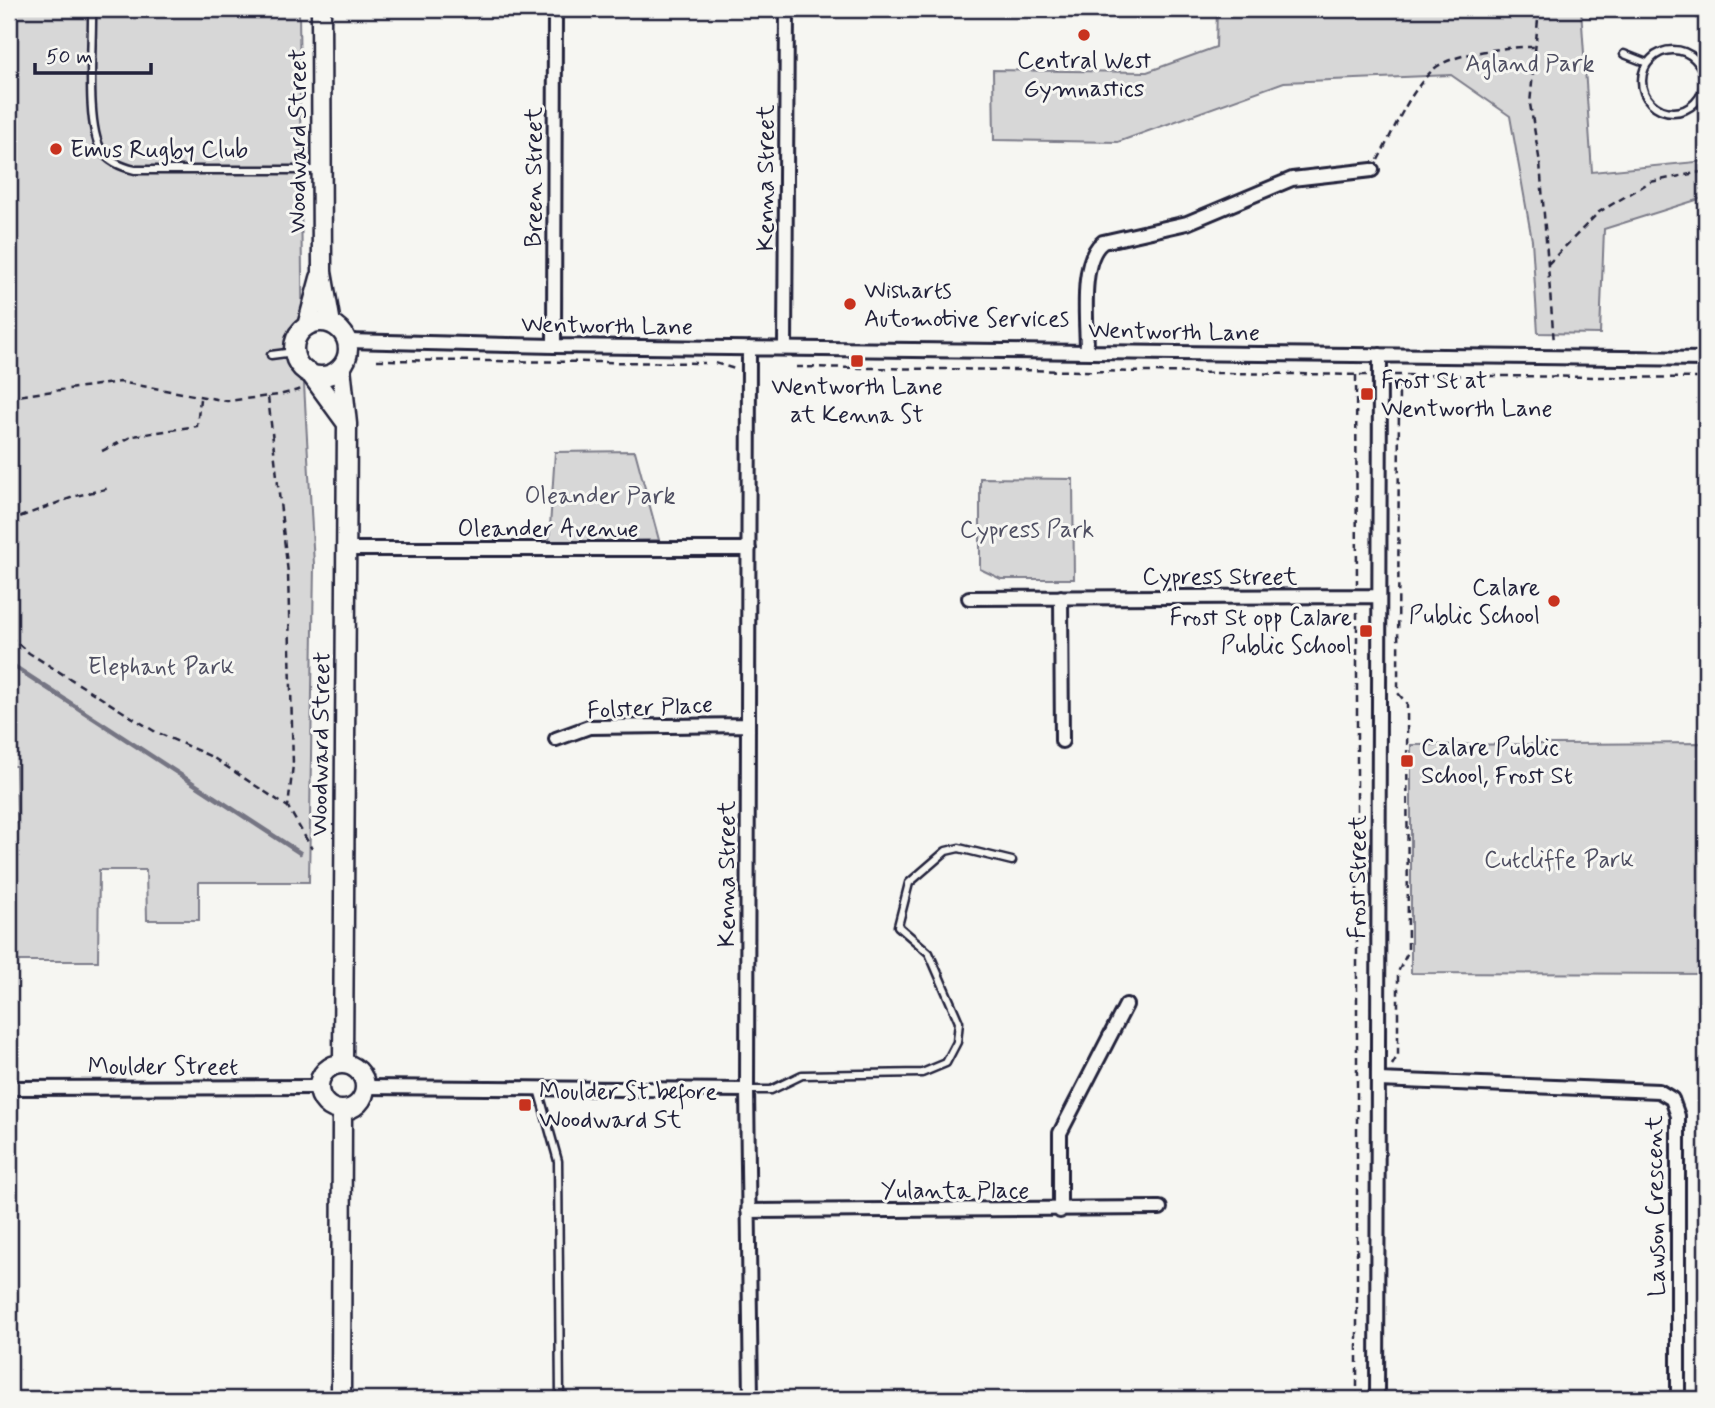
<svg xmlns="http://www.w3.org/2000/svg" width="1715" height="1408" viewBox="0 0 1715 1408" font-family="Mynerve,sans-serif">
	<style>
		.green { fill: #d7d7d7; stroke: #7c7c89; stroke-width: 2 }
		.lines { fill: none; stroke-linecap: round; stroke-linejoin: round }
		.stream { stroke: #757583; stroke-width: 4.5 }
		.lane-casing { stroke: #22223b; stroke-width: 11 }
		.street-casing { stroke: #22223b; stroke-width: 18 }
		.secondary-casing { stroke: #22223b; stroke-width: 23 }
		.path { stroke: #22223b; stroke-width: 2.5; stroke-dasharray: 7 5; stroke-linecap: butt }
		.lane { stroke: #f6f6f2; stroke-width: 6 }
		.street { stroke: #f6f6f2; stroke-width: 12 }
		.secondary { stroke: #f6f6f2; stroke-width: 18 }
		.poi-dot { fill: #c8321e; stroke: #f6f6f2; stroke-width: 2.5 }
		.labels { text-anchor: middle; stroke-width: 6; stroke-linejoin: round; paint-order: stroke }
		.poi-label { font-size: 24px; fill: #22223b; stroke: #f6f6f2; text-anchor: start }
		.park-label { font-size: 24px; fill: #4f4f62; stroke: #f6f6f2 }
		.street-label { font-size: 24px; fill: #22223b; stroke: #f6f6f2 }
	</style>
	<rect width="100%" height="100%" fill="#f6f6f2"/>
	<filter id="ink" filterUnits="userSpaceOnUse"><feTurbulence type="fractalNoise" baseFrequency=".0143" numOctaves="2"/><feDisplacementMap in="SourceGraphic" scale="14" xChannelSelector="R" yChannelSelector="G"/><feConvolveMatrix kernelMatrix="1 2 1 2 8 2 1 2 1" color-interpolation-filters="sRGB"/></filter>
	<g filter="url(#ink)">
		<path class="green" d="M9,9H299L303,366L314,565L309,882H199V920H147L146,870H99L98,961H9V823L17,822L16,766H9Z
			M1217,9H1330L1331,15L1466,9H1581L1592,172L1706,161V197L1604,229L1600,334L1538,333L1532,240L1510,116L1451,75L1284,82L1118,142L994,140L993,70L1147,72L1216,47Z
			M635,451L659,540L549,542L555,452Z
			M980,478L1073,479L1074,579H1001L980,569Z
			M1706,743V974L1411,973V745Z"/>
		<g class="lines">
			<path class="stream" d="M9,663L300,853"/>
			<defs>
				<path id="lane" d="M92,9C93,41 85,127 102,151C109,162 122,167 135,170H321
					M1642 81a31 31 0 1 1 62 0a31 31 0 1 1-62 0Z
					M1624,54L1647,63
					M271,355L294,352
					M538,1089L558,1161L560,1399
					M747,1090H771L802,1075L922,1073L946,1063L957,1042L959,1022L929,953L898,926L909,883L946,851L959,848L1012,861"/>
				<path id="street" d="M347,341L554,346L1706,359
					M554,346L555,9
					M749,348L747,1090L751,1399
					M785,348L787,9
					M1087,351C1087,323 1079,259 1103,242L1187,223L1292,179L1372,170
					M348,549H749
					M1061,597L1062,741
					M969,598L1378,596
					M556,739L589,727L747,725
					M1378,1080L1659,1091L1672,1099L1678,1116V1399
					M365,1087L747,1090
					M9,1088L318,1087
					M748,1211L1160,1208
					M1060,1211V1133L1126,1005
					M1377,1399L1380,355"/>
				<path id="secondary" d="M321,9L322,272L331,324
					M294 349a27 27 0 1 1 54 0a27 27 0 1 1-54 0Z
					M307,326L320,278
					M341,367L347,424L343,1064
					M310,373L345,421
					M319 1087a23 23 0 1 1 46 0a23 23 0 1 1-46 0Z
					M341,1399L342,1110"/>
			</defs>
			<use href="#lane" class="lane-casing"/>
			<use href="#street" class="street-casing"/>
			<use href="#secondary" class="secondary-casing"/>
			<path class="path" d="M1539,9L1530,104L1540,163L1554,343
				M1378,160C1394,130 1409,91 1435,68C1454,53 1510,46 1534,47
				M1548,264L1599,212L1650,182L1706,171
				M377,360L705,363
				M715,363L735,369
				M796,367L1367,375
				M1356,375L1357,584
				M1394,375L1706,378
				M9,397L120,382L227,401L279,395L302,389
				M268,397L288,573L293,765L288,807L312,849
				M102,451L133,436L197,426L200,399
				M9,521L76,496L110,488
				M9,636L29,653L154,731L212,757L288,807
				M1392,1065L1398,1055V972L1408,952L1407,704L1398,693L1399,376
				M1357,1399V608"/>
			<use href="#lane" class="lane"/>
			<use href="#street" class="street"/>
			<use href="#secondary" class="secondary"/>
		</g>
	</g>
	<g class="poi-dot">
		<circle cx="1084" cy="35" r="7"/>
		<circle cx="56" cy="149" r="7"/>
		<circle cx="850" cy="304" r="7"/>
		<rect x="850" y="354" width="14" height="14" rx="3.5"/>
		<rect x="1360" y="387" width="14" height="14" rx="3.5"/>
		<circle cx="1554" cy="601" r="7"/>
		<rect x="1359" y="624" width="14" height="14" rx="3.5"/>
		<rect x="1400" y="754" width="14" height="14" rx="3.5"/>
		<rect x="518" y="1098" width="14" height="14" rx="3.5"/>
	</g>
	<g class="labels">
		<g class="poi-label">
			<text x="1084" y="68" text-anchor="middle">Central West<tspan x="1084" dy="28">Gymnastics</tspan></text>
			<text x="70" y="157">Emus Rugby Club</text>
			<text x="864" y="298">Wisharts<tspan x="864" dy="28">Automotive Services</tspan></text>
			<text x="1381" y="388">Frost St at<tspan x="1381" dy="28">Wentworth Lane</tspan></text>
			<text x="857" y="394" text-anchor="middle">Wentworth Lane<tspan x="857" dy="28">at Kenna St</tspan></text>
			<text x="1540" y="595" text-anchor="end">Calare<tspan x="1540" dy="28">Public School</tspan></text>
			<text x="1352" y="625" text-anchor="end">Frost St opp Calare<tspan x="1352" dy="28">Public School</tspan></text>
			<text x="1421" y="755">Calare Public<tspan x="1421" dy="28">School, Frost St</tspan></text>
			<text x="539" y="1099">Moulder St before<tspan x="539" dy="28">Woodward St</tspan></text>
		</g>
		<g class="park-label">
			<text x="1530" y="71">Agland Park</text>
			<text x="600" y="503">Oleander Park</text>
			<text x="1027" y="537">Cypress Park</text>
			<text x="161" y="674">Elephant Park</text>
			<text x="1559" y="867">Cutcliffe Park</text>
		</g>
		<g class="street-label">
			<text transform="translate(297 141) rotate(-90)" y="8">Woodward Street</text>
			<text transform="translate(533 177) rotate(-90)" y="8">Breen Street</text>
			<text transform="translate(765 178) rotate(-90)" y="8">Kenna Street</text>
			<text transform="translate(607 325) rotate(1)" y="8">Wentworth Lane</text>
			<text transform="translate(1174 331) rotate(1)" y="8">Wentworth Lane</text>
			<text x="548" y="536">Oleander Avenue</text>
			<text x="1220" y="584">Cypress Street</text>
			<text transform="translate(650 707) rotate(-3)" y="8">Folster Place</text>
			<text transform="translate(320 744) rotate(-89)" y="8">Woodward Street</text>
			<text transform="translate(726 874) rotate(-90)" y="8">Kenna Street</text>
			<text transform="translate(1357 877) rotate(-90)" y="8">Frost Street</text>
			<text x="163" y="1074">Moulder Street</text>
			<text x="955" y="1198">Yulanta Place</text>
			<text transform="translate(1655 1206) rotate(-91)" y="8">Lawson Crescent</text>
		</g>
	</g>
	<rect width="1715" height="1408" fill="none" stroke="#f6f6f2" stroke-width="35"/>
	<rect x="18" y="18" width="1680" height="1373" fill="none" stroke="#22223b" stroke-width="2.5" filter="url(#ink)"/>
	<path d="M35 63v10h116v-10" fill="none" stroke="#22223b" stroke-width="3.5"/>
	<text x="46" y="63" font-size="21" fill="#22223b" stroke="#f6f6f2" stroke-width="5" paint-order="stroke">50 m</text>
</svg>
